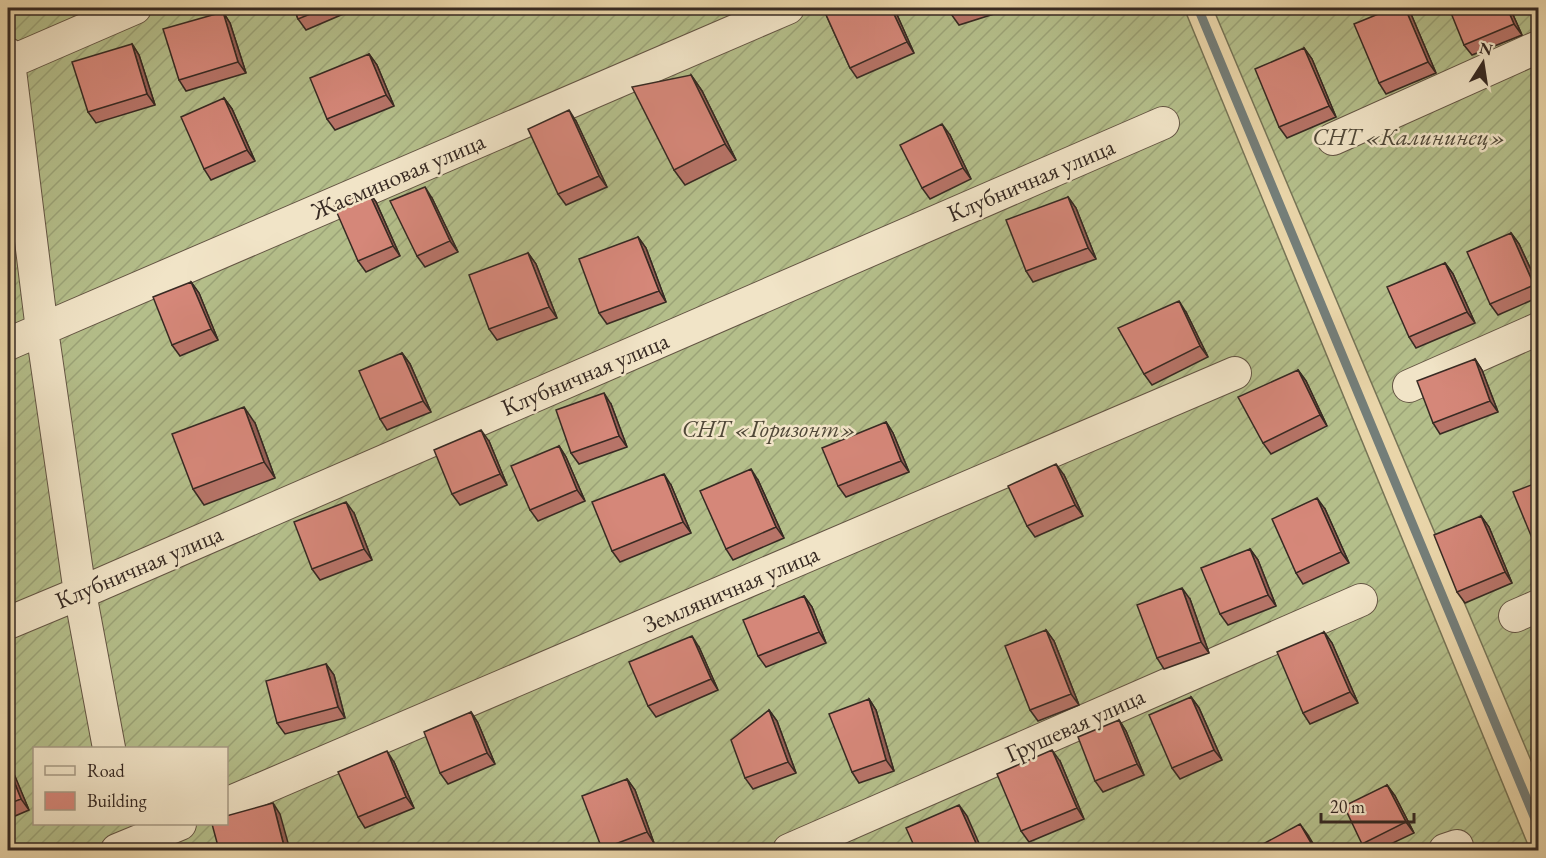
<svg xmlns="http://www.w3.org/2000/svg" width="1546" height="858" viewBox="0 0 1546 858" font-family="'EB Garamond',serif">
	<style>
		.garden { fill: url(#garden-furrows); stroke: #767456; stroke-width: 1.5; fill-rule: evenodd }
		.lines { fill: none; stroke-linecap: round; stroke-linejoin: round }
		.stream { stroke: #747e79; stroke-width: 9 }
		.street-casing { stroke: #645544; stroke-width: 34 }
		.street { stroke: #f1e4c7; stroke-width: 32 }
		.wall { fill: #b77468; stroke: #372a23; stroke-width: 1.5 }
		.shaded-wall { fill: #955e55; stroke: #372a23; stroke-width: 1.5 }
		.building { fill: #d58779; stroke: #372a23; stroke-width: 1.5 }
		.labels { text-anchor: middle; stroke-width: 5; stroke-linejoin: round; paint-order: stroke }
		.park-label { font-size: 24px; font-style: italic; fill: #504838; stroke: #f1e4c7 }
		.street-label { font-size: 24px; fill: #372a23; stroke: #f1e4c7 }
	</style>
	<defs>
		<pattern id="garden-furrows" width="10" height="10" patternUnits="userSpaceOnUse" patternTransform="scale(1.5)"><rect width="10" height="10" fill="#b4be8a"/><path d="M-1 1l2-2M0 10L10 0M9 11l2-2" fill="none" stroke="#9ba377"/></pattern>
	</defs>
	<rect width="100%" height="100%" fill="#e9d5a9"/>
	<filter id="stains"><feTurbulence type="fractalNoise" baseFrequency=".00333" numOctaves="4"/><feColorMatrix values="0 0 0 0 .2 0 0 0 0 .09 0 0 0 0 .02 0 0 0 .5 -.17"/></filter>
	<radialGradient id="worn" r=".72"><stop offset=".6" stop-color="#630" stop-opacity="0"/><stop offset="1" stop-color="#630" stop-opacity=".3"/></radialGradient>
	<path class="garden" d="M8,8H1184L1530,850H8ZM34,748H226V824H34Z
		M1213,8H1538V777Z"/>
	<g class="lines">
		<path class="stream" d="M1198,8L1538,826"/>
		<defs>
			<path id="street" d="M8,54L42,330L80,593L109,748
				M8,63L135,8
				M1333,139L1538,47
				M8,344L788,8
				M1409,386L1538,329
				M1515,616L1538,606
				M8,623L80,593L1163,123
				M226,804L1235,373
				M117,850L180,824
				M789,850L1361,600
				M1445,850L1457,846"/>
		</defs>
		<use href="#street" class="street-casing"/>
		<use href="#street" class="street"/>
	</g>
	<path class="wall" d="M294,8H346L348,12L306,30L298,19Z
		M823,8H894L914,53L857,78L850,68Z
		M949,8H1013L959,25L951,14Z
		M1510,8L1522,35L1472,55L1464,45Z
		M223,12L230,23L246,73L186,91L179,80Z
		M1411,14L1436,73L1386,94L1379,83Z
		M132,44L139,55L155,105L96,123L88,112Z
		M1304,48L1312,59L1336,117L1287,138L1279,127Z
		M369,54L377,65L394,106L335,130L327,119Z
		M691,75L702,91L736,160L685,185L674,170Z
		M224,98L232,109L255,161L211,180L204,169Z
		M576,121L607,187L566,205L558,194Z
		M950,135L971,179L930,199L922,188Z
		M368,191L376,202L400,256L366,272L358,261Z
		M1068,197L1076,208L1096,259L1033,282L1026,271Z
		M432,198L458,252L425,267L417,256Z
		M1511,233L1519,244L1539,287V297L1498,315L1490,304Z
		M638,237L646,248L666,302L607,324L599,313Z
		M528,253L536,264L557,318L497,340L489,329Z
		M1445,263L1453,274L1475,323L1416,348L1409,337Z
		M191,282L199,293L218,340L180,356L172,345Z
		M1186,312L1208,357L1152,385L1144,374Z
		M402,353L410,364L431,412L387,430L380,419Z
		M1475,359L1482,370L1498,412L1440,434L1433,423Z
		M1298,370L1306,381L1327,426L1271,454L1263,443Z
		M611,404L627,447L579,464L571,453Z
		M886,422L893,433L909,472L846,497L838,486Z
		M255,423L275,478L204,505L193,489Z
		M489,441L507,485L460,505L452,494Z
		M559,446L566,457L585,501L538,521L530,510Z
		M1064,475L1083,516L1035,537L1027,526Z
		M758,480L784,538L733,560L726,549Z
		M671,485L691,533L620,562L612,551Z
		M1325,509L1349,563L1303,584L1296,573Z
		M354,513L372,560L320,580L312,569Z
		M1481,516L1489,527L1512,583L1465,603L1457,592Z
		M1250,549L1258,560L1276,606L1228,625L1220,614Z
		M804,596L812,607L826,643L766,667L758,656Z
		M1190,599L1209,653L1164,669L1157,658Z
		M1046,630L1054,641L1079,705L1038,721L1030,710Z
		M1324,632L1332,643L1358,703L1310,724L1303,713Z
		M699,647L718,690L656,717L648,706Z
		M326,664L334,675L345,718L285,734L277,723Z
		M1191,697L1199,708L1222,760L1180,779L1172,768Z
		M869,699L876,710L894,771L859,783L852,772Z
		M769,710L777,721L796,773L753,789L745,778Z
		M471,712L478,723L495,764L448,784L440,773Z
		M1119,720L1126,731L1144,775L1103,792L1095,781Z
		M8,761L29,810L8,819Z
		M1060,761L1084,819L1029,842L1021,831Z
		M394,762L414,808L365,828L358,817Z
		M627,779L635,790L654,843L635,850H603L602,849Z
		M1387,785L1395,796L1414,833L1378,850H1367L1362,844Z"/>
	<path class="shaded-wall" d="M891,8H894L914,53L907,42Z
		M1405,8H1407L1411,14L1436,73L1428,62Z
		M1507,8H1510L1522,35L1514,24Z
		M223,12L230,23L246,73L238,62Z
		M132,44L139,55L155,105L147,94Z
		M1304,48L1312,59L1336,117L1329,106Z
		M369,54L377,65L394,106L386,95Z
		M691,75L702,91L736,160L725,144Z
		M224,98L232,109L255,161L247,150Z
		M569,110L576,121L607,187L599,176Z
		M942,124L950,135L971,179L963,168Z
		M425,187L432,198L458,252L450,241Z
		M368,191L376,202L400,256L393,246Z
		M1068,197L1076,208L1096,259L1088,248Z
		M1511,233L1519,244L1539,287V290L1534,285Z
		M638,237L646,248L666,302L659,291Z
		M528,253L536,264L557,318L549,307Z
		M1445,263L1453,274L1475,323L1467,312Z
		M191,282L199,293L218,340L211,329Z
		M1179,301L1186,312L1208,357L1200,346Z
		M402,353L410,364L431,412L423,401Z
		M1475,359L1482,370L1498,412L1490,401Z
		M1298,370L1306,381L1327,426L1320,415Z
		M604,393L611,404L627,447L619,436Z
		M244,407L255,423L275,478L264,462Z
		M886,422L893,433L909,472L901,461Z
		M481,430L489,441L507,485L500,474Z
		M559,446L566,457L585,501L577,490Z
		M1056,464L1064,475L1083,516L1075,505Z
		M751,469L758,480L784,538L776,527Z
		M664,474L671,485L691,533L683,522Z
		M1317,498L1325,509L1349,563L1341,552Z
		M346,502L354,513L372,560L364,549Z
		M1481,516L1489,527L1512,583L1505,572Z
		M1250,549L1258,560L1276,606L1268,595Z
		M1182,588L1190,599L1209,653L1201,642Z
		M804,596L812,607L826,643L819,632Z
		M1046,630L1054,641L1079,705L1071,694Z
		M1324,632L1332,643L1358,703L1350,692Z
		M692,636L699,647L718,690L711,679Z
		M326,664L334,675L345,718L338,707Z
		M1191,697L1199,708L1222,760L1214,750Z
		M869,699L876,710L894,771L886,760Z
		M769,710L777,721L796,773L788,762Z
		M471,712L478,723L495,764L487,753Z
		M1119,720L1126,731L1144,775L1137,764Z
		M1052,750L1060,761L1084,819L1077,808Z
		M387,751L394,762L414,808L406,797Z
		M8,761L10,764L29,810L21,799L8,766Z
		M627,779L635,790L654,843L647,832Z
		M1387,785L1395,796L1414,833L1406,822Z
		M273,803L280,814L290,850H285Z
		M959,805L967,816L982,850H979Z
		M1300,824L1308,835L1317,850H1315Z"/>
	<path class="building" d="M294,8H325L298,19Z
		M823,8H891L907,42L850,68Z
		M949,8H972L951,14Z
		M1393,8H1405L1428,62L1379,83L1354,24Z
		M1449,8H1507L1514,24L1464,45Z
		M1532,8H1539V15L1535,16Z
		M223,12L238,62L179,80L163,29Z
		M132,44L147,94L88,112L72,62Z
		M1304,48L1329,106L1279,127L1255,69Z
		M369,54L386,95L327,119L310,78Z
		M691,75L725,144L674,170L632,87Z
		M1539,86V94L1535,87Z
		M224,98L247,150L204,169L181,117Z
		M569,110L599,176L558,194L528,129Z
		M942,124L963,168L922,188L900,145Z
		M425,187L450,241L417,256L390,201Z
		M368,191L393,246L358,261L334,206Z
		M1068,197L1088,248L1026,271L1006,220Z
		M1511,233L1534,285L1490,304L1467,252Z
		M638,237L659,291L599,313L579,259Z
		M528,253L549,307L489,329L469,275Z
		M1445,263L1467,312L1409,337L1387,287Z
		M191,282L211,329L172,345L153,297Z
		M1179,301L1200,346L1144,374L1118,328Z
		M402,353L423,401L380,419L359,371Z
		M1475,359L1490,401L1433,423L1417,381Z
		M1298,370L1320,415L1263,443L1238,397Z
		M604,393L619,436L571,453L556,410Z
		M244,407L264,462L193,489L172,434Z
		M886,422L901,461L838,486L822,448Z
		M481,430L500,474L452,494L434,450Z
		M559,446L577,490L530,510L511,466Z
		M1056,464L1075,505L1027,526L1008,486Z
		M751,469L776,527L726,549L700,491Z
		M664,474L683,522L612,551L592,502Z
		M1539,482V555L1513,492Z
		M1317,498L1341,552L1296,573L1272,519Z
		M346,502L364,549L312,569L294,522Z
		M1481,516L1505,572L1457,592L1434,535Z
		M1250,549L1268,595L1220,614L1201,568Z
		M1182,588L1201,642L1157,658L1137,605Z
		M804,596L819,632L758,656L743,620Z
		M1046,630L1071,694L1030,710L1005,646Z
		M1324,632L1350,692L1303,713L1277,652Z
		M692,636L711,679L648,706L629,662Z
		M326,664L338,707L277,723L266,681Z
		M1191,697L1214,750L1172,768L1149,715Z
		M869,699L886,760L852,772L829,714Z
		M769,710L788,762L745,778L731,740Z
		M471,712L487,753L440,773L424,732Z
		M1119,720L1137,764L1095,781L1078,737Z
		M1052,750L1077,808L1021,831L997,774Z
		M387,751L406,797L358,817L338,772Z
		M8,766L21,799L8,804Z
		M627,779L647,832L602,849L582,796Z
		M1387,785L1406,822L1362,844L1344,806Z
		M273,803L285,850H219L212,824H226V816Z
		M959,805L979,850H916L906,828Z
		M1300,824L1315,850H1252Z"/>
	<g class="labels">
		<g class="park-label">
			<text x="1409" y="145">СНТ «Калининец»</text>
			<text x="769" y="437">СНТ «Горизонт»</text>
		</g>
		<g class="street-label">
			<text transform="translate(398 176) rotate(-23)" y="8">Жасминовая улица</text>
			<text transform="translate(1031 180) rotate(-23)" y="8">Клубничная улица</text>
			<text transform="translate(585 374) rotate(-23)" y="8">Клубничная улица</text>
			<text transform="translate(139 567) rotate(-23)" y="8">Клубничная улица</text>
			<text transform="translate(731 589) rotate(-23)" y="8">Земляничная улица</text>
			<text transform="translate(1075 725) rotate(-24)" y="8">Грушевая улица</text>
		</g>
	</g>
	<rect width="1546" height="858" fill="none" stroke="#e9d5a9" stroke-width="30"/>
	<rect x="9" y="9" width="1528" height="840" fill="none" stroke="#372a23" stroke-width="3"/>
	<rect x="15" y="15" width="1516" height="828" fill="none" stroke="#372a23" stroke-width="1.5"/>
	<rect x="33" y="747" width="195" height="78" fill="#f1e4c7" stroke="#a79a85" stroke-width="1.5"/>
	<rect x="45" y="766" width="30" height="9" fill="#f1e4c7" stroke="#a79a85" stroke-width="1.5"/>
	<text x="87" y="777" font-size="18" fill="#372a23">Road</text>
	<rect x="45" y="792" width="30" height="18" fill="#d58779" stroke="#a79a85" stroke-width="1.5"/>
	<text x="87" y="807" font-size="18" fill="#372a23">Building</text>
	<g transform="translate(1483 63) rotate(12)" stroke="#f1e4c7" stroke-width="4.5" paint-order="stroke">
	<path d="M0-4.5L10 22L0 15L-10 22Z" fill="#372a23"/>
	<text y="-9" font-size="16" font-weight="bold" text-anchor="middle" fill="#372a23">N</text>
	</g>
	<path d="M1321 813v9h93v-9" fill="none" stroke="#372a23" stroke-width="3"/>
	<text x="1330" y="813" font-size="18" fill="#372a23" stroke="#f1e4c7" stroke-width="4.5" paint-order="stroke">20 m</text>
	<rect width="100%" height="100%" filter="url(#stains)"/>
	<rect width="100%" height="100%" fill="url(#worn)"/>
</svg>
